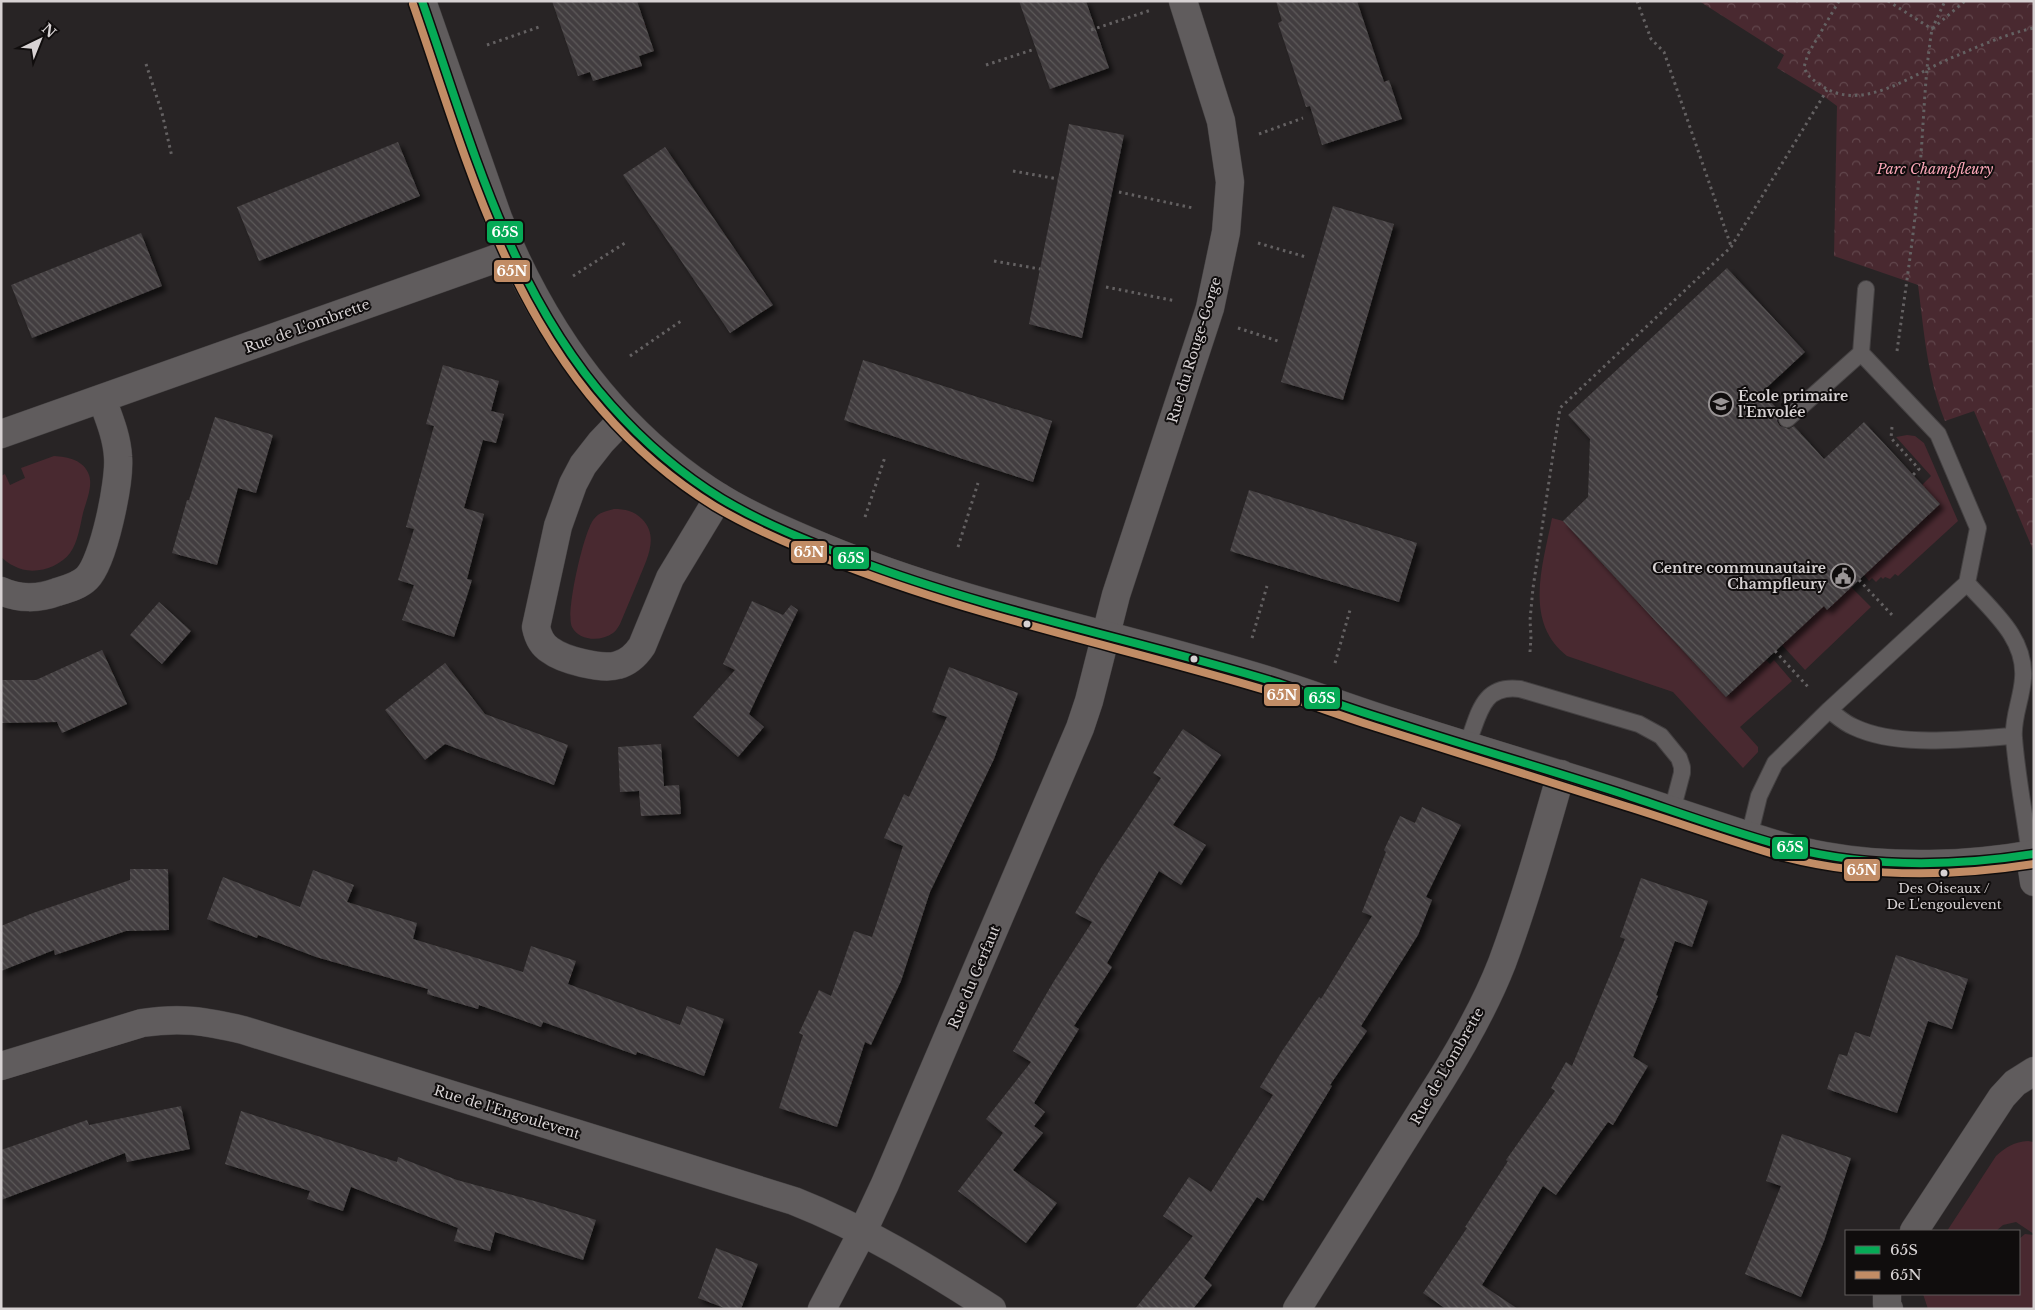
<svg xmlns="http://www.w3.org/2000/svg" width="2035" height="1310" viewBox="0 0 2035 1310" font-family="'Libre Baskerville',serif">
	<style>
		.grass { fill: #492930 }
		.park { fill: url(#park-crowns) }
		.building { fill: url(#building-back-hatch); filter: url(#shadow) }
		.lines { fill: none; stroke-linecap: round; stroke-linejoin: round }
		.service-casing { stroke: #444142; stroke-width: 18 }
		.minor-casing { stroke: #444142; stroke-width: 29 }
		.tertiary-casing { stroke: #444142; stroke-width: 29 }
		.path { stroke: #646162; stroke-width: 3; stroke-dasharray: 2.5 4; stroke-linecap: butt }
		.service { stroke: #605c5d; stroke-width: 16 }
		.minor { stroke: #605c5d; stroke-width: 28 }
		.tertiary { stroke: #605c5d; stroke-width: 28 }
		.bus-1-casing { stroke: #100d0d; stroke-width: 11 }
		.bus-2-casing { stroke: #100d0d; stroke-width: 11 }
		.bus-1 { stroke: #06aa56; stroke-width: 8 }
		.bus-2 { stroke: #c18c65; stroke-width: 8 }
		.bus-dot { fill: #d7d2d3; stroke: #100d0d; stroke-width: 2 }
		.labels { text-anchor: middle; stroke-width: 4; stroke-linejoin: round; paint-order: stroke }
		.bus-label { font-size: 13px; fill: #d7d2d3; stroke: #100d0d }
		.park-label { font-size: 14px; font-style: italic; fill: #fba7b8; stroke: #100d0d }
		.street-label { font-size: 14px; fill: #d7d2d3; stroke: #100d0d }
		.poi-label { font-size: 14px; font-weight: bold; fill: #d7d2d3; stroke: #100d0d; text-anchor: start }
		.line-badge { stroke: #100d0d; stroke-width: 2 }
		.badge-label { font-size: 14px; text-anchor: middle; font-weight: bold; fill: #fff }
	</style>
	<defs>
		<pattern id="park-crowns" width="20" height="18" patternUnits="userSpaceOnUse" patternTransform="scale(1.25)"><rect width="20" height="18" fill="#492930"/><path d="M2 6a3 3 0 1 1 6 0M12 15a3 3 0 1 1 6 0" fill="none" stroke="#62474d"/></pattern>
		<pattern id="building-back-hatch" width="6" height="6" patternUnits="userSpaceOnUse" patternTransform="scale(1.25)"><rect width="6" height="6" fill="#423e3f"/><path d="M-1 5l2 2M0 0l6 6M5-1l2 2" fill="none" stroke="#5d595a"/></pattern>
		<filter id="shadow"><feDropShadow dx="4.5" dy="4.5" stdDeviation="2.5" flood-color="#0009"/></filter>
	</defs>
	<rect width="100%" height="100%" fill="#282425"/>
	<path class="grass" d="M1907,435L1915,436L1924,443L1958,521L1898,576L1895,574L1890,579L1885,577L1883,579L1881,577L1876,582L1872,578L1869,581L1864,575L1940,504L1922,485L1931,476L1896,437Z
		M54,456C68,457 84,460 89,475C93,486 86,502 83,513C80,526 78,542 70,553C58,569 31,576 14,566C9,564 5,560 1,557V476L5,474L10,485L25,478L21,468Z
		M614,509C625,509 634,511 642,519C660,537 646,561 638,581C632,595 626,610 620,624C618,627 616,631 613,633C601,642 579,641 572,627C565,614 584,530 594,519C599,512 607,511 614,509Z
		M1552,518L1563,521L1726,697L1766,660L1770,664L1774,660L1792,681L1740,727L1758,747V752L1743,768L1673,692L1567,656C1523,622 1543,564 1552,518Z
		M1851,587L1871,607L1805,670L1782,645L1800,628L1808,590L1827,610Z
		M2028,1141L2034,1142V1234L2016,1222L2003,1225L1996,1231H1947L1996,1156C2006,1147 2014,1142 2028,1141Z
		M2025,1234L2034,1235V1309H1928L1923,1294H2019V1239Z"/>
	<path class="park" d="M1699,1H2034V552L1974,411L1945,421C1927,376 1924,331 1918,285L1834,256L1837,106L1822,95L1777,68L1784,55Z"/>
	<path class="building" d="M552,1H637L654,51L639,56L642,66L593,81L590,72L578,76Z
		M1019,1H1086L1109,68L1050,89Z
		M1276,1H1357L1384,82L1389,80L1402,119L1322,145L1310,106L1306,107L1278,23L1282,21Z
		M1069,124L1124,135L1082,338L1029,324Z
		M398,142L420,196L259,261L237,207Z
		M665,147L773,305L730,333L623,175Z
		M1333,206L1394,224L1343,400L1281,382Z
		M141,233L162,286L32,338L11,285Z
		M1727,268L1805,352L1762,392L1780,412L1777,421L1780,426L1789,429L1794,426L1824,459L1864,422L1940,504L1827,610L1824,606L1726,697L1563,521L1588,497L1590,439L1568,415Z
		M863,360L1052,421L1033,482L844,420Z
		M443,365L499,381L491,411L504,414L496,443L483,440L464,508L484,514L467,579L472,580L454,637L402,620L414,585L398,580L414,529L406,527L434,426L426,424Z
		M215,417L273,435L256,493L238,488L217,565L172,553L187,500H189Z
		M1249,490L1417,543L1399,602L1230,551Z
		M752,601L783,615L791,605L798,610L749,714L764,727L738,757L693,717L735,670L723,664Z
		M159,602L191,631L162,664L130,635Z
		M102,650L127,704L62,733L57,722L1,723V680H36Z
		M445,663L485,714L568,745L554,785L445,744L425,760L385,710Z
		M949,667L1018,693L994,759L930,892L901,981L871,1045L865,1042L837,1127L779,1108L803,1035L799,1033L819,990L831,996L854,931L872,937L903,846L884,838L904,794L909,797L947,717L932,712Z
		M1183,729L1221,755L1173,825L1206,845L1181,885L1159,871L1107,963L1112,967L1074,1026L1079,1029L1034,1103L1045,1112L1034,1126L1043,1133L1013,1170L1057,1203L1026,1243L958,1191L1003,1133L986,1119L1031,1062L1013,1051L1054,981L1092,922L1075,913L1101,868L1161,778L1153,773Z
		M661,744L664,786L679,785L681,814L641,816L639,791L620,792L618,747Z
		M1422,807L1461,825L1426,897L1432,900L1418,935L1361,1026L1367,1031L1330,1085L1332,1086L1263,1201L1257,1197L1204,1278L1212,1285L1193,1309H1135L1193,1236L1163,1216L1189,1177L1211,1192L1273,1095L1260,1087L1282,1051L1319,997L1321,999L1372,916L1362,912L1386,852L1384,850L1400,816L1415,823Z
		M130,869H168L169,930L126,931L55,955L54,950L1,971V926L33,913L130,880Z
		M313,870L354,885L347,902L417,923L413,939L523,972L531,946L576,961L568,984L680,1025L687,1006L724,1019L704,1076L637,1052L636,1055L543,1022L541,1027L479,1005L478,1009L427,994L428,989L316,957L258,935L257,938L207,919L223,877L300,907Z
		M1641,878L1708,901L1692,947L1675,941L1656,995L1658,996L1633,1057L1648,1066L1613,1125L1608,1122L1556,1195L1543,1186L1482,1285L1518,1309H1446L1423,1293L1467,1228L1465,1227L1508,1161L1506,1160L1555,1091L1551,1088L1566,1062L1572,1066L1625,939L1620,937Z
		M1896,955L1968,979L1952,1029L1928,1021L1897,1113L1827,1089L1839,1054L1847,1056L1855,1032L1870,1037Z
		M181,1106L190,1149L127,1162L125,1153L1,1200V1150L87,1120L89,1125Z
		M241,1111L397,1162L398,1157L457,1180L538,1202L596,1220L583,1260L495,1232L490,1251L454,1241L458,1228L351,1187L343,1211L307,1199L310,1191L225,1164Z
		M1782,1134L1851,1158L1824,1241L1801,1297L1745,1274L1781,1186L1766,1181Z
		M716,1248L758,1264L741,1309H727L698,1298Z"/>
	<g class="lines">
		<defs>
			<path id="service" d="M1861,353L1866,289
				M1967,583C1992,611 2026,638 2023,678C2022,698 2012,719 2014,738C2017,777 2025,816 2030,855
				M1829,710C1837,716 1844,723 1854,727C1898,748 1966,739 2013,736
				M1467,745C1479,716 1481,684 1520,689L1639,724L1661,736L1679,758L1682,767V773L1672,811
				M1749,837L1759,796L1775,763L1829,710L1967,583L1978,528L1938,434L1861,353L1787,419"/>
			<path id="minor" d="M623,419L601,442L583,465L573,484L558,526L536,627C538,637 542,645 550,650C563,660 602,670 618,665C629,662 636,655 642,646L670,578L719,497
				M1,434L512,253
				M1,591C18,599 39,599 57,592C67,589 79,586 87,578C104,561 120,481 118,457C117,437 109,418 102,399
				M2030,855L2034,882
				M1,1066L142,1023C181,1017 205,1021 243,1030L794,1201C865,1229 928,1268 992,1309
				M1914,1231L2002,1097L2015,1083L2034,1071
				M1887,1294V1304L1889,1309
				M822,1309L863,1231L885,1184L1080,728L1089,701L1116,595L1210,308L1226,232L1230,182L1221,121L1183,1
				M1297,1309L1441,1080C1464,1043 1486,1004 1502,963C1525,901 1543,837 1561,774"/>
			<path id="tertiary" d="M422,1L498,218C542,327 609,424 708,490C744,514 785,531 825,548C971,608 1126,636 1276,683C1315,695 1353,710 1392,722C1469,747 1548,770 1625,795C1658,806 1691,817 1725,828C1758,839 1790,850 1825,856C1891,868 1968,866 2034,854"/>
		</defs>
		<use href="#service" class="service-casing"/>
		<use href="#minor" class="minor-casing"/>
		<use href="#tertiary" class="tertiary-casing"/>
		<path class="path" d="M1637,1L1651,39L1664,52L1731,246
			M1796,1H1798
			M1839,1L1808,54L1804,67C1807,76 1812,79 1819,84C1860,115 1911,75 1951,58C1978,47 2005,34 2034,28
			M1888,1L1932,29L1945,1
			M1091,30L1151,10
			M487,45L539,27
			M146,64L162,113L172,157
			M986,65L1035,49
			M1259,134L1303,118
			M1013,171L1058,179
			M1119,192L1193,208
			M1258,243L1306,257
			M994,261L1040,269
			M573,276L625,243
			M1106,287L1176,301
			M1238,328L1278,341
			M1897,351C1905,293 1914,235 1919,177C1924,127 1924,78 1932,29L1965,1
			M630,356L681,321
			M1892,427L1891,438L1919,469L1913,475
			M865,517L885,457
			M958,547L978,483
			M1859,580L1893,616
			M1252,638L1267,586
			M1775,651L1810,689
			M1530,652L1531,637L1530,620L1533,588L1560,408L1731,247L1827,90
			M1335,663L1350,610"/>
		<use href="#service" class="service"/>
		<use href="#minor" class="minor"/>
		<use href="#tertiary" class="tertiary"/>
		<defs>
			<path id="bus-1" d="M422,1C471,141 509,291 611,405C643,441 681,474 722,499C764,524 810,542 856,560C993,612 1138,640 1278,683C1313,695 1348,708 1384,719C1463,745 1543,768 1623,794C1677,812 1731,832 1787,847C1868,868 1951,867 2034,854"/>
			<path id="bus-2" d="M413,4C462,145 501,295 602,410C634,447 672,480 714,506C756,531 802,550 848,567C986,620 1131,649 1272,692C1308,703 1343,717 1379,728C1459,754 1539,778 1619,804C1674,821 1729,841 1784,857C1866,878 1951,877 2034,864"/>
		</defs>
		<use href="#bus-1" class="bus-1-casing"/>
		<use href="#bus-2" class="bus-2-casing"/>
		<use href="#bus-1" class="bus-1"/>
		<use href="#bus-2" class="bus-2"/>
	</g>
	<defs>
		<symbol id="school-ring" viewBox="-11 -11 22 22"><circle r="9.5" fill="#100d0d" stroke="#9a9596" stroke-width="1.5"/><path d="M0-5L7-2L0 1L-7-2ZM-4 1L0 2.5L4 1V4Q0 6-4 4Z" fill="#9a9596"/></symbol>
		<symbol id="civic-ring" viewBox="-11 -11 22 22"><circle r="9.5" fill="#100d0d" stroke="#9a9596" stroke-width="1.5"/><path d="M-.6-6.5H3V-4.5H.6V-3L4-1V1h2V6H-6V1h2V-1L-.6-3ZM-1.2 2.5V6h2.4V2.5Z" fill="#9a9596"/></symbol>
	</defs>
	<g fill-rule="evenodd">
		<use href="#school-ring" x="1707" y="390" width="28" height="28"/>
		<use href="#civic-ring" x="1829" y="562" width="28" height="28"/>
	</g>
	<g class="bus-dot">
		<circle cx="1027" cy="624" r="4.5"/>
		<circle cx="1194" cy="659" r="4.5"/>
		<circle cx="1944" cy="873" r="4.5"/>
	</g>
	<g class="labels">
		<g class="bus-label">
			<text x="1944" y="893">Des Oiseaux /<tspan x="1944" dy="16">De L'engoulevent</tspan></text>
		</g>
		<g class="park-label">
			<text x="1935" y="174">Parc Champfleury</text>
		</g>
		<g class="street-label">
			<text transform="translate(307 326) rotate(-20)" y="5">Rue de L'ombrette</text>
			<text transform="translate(1194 350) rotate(-73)" y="5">Rue du Rouge-Gorge</text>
			<text transform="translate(974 977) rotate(-67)" y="5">Rue du Gerfaut</text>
			<text transform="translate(1447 1066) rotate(-60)" y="5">Rue de L'ombrette</text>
			<text transform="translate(507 1112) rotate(17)" y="5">Rue de l'Engoulevent</text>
		</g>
		<g class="poi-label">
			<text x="1738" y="401">École primaire<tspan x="1738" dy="16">l'Envolée</tspan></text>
			<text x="1826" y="573" text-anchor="end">Centre communautaire<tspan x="1826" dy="16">Champfleury</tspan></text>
		</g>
	</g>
	<g class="line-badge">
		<rect x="486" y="220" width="38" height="24" rx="5" fill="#06aa56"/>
		<rect x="493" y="259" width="38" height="24" rx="5" fill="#c18c65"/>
		<rect x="790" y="540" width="38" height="24" rx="5" fill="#c18c65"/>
		<rect x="832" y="546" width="38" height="24" rx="5" fill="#06aa56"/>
		<rect x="1263" y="683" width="38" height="24" rx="5" fill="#c18c65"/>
		<rect x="1303" y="686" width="38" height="24" rx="5" fill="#06aa56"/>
		<rect x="1771" y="836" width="38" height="24" rx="5" fill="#06aa56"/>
		<rect x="1843" y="858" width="38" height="24" rx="5" fill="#c18c65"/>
	</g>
	<g class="badge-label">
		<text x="505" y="237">65S</text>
		<text x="512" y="276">65N</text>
		<text x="809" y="557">65N</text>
		<text x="851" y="563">65S</text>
		<text x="1282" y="700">65N</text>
		<text x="1322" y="703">65S</text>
		<text x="1790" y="852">65S</text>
		<text x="1862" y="875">65N</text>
	</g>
	<rect width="2035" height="1310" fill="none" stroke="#d7d2d3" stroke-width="5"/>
	<rect x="1845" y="1230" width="175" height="65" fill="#100d0d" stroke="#605c5c"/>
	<rect x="1855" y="1246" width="25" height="8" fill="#06aa56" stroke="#605c5c"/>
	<text x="1890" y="1255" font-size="15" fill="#d7d2d3">65S</text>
	<rect x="1855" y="1271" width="25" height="8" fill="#c18c65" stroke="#605c5c"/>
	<text x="1890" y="1280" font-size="15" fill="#d7d2d3">65N</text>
	<g transform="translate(40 40) rotate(43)" stroke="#100d0d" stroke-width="4" paint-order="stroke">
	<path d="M0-4L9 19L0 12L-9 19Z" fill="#d7d2d3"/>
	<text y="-8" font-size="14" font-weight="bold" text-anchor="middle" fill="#d7d2d3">N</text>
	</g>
</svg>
